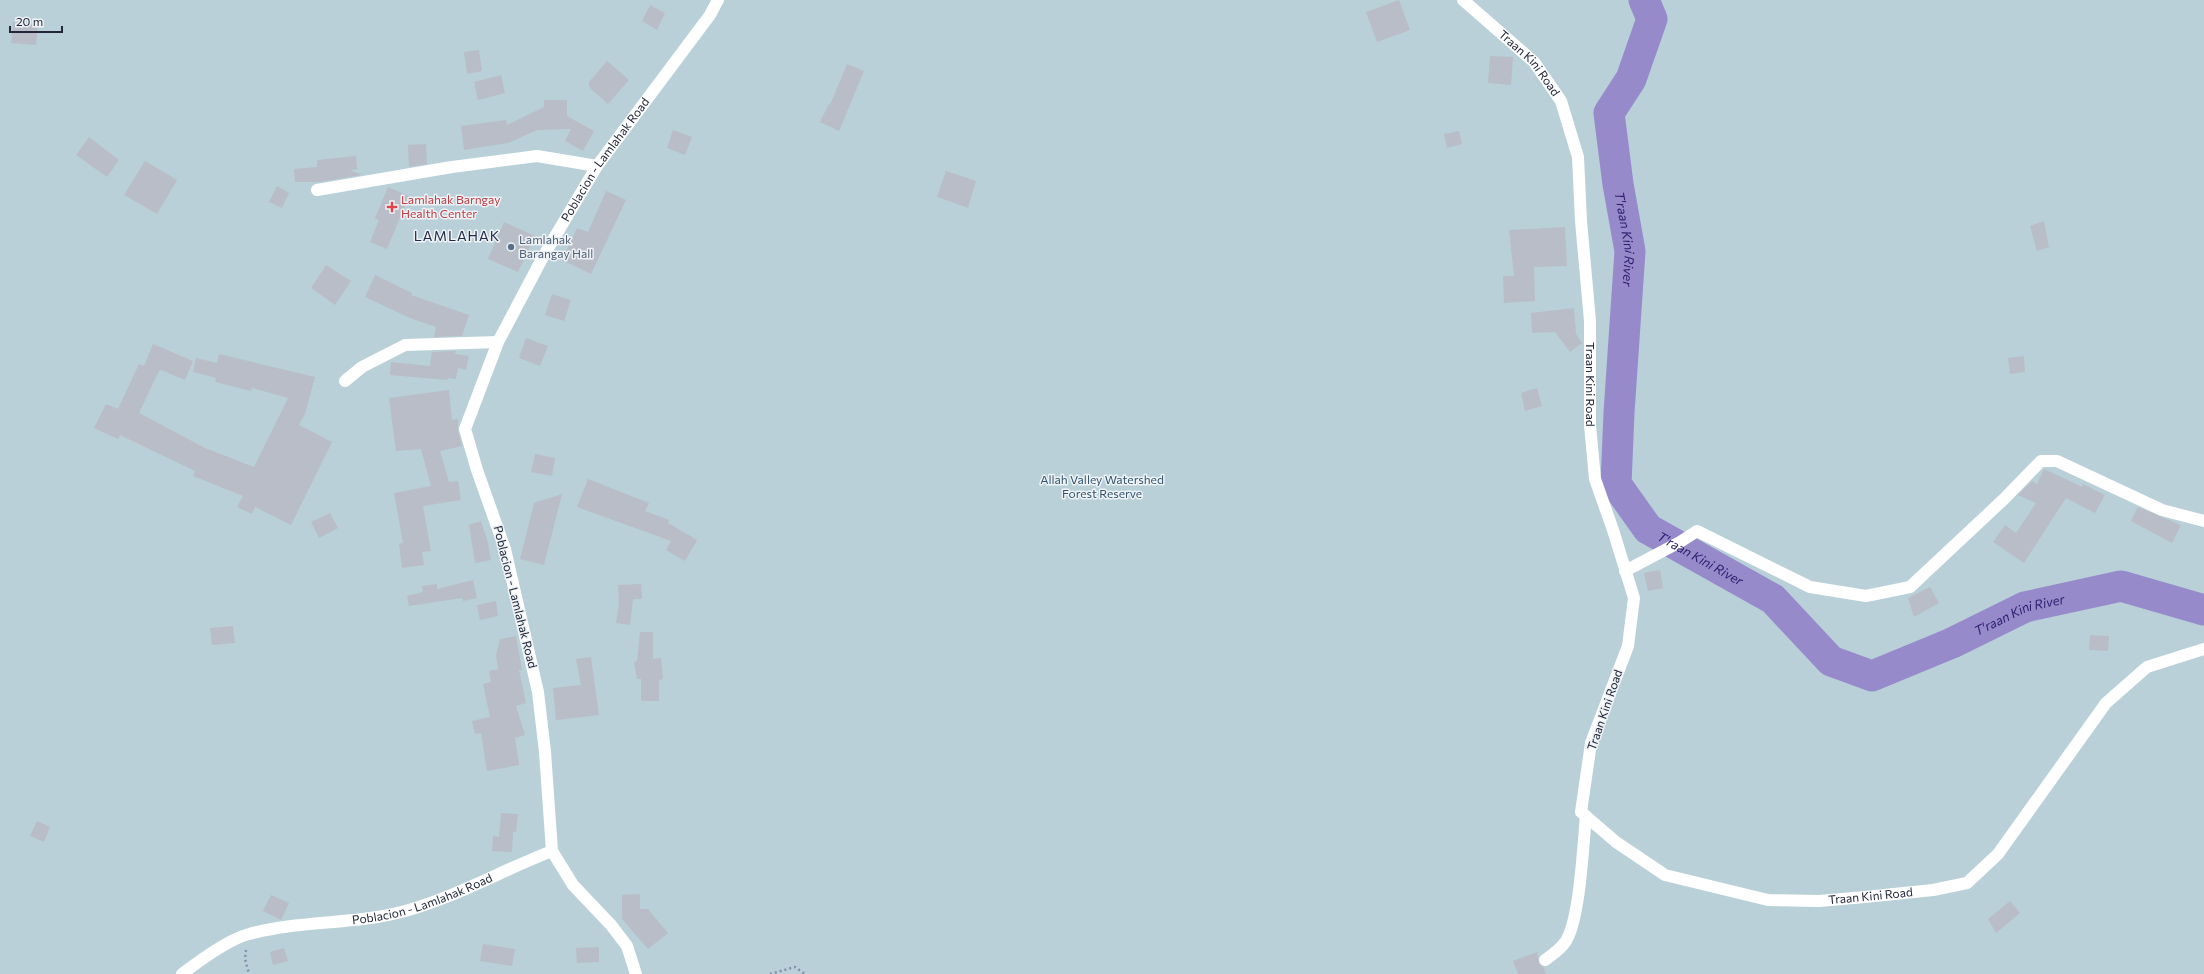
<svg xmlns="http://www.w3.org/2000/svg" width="2204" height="974" viewBox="0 0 2204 974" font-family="Commissioner,sans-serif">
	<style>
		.green { fill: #b9d0d9 }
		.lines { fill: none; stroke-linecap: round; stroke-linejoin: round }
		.river { stroke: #968acb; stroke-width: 31 }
		.building { fill: #b8bdc7 }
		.path { stroke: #828eab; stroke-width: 2.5; stroke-dasharray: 2 3; stroke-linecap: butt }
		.minor { stroke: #fff; stroke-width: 12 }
		.health-dot { fill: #e0444e; stroke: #eff3f6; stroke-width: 1.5 }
		.service-dot { fill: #5c6f8a; stroke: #eff3f6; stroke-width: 1.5 }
		.labels { text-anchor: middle; stroke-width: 3; stroke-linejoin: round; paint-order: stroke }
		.street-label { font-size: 12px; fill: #212738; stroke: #eff3f6 }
		.health-label { font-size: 12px; fill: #be3a42; stroke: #eff3f6; text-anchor: start }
		.service-label { font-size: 12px; fill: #4e5e75; stroke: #eff3f6; text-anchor: start }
		.park-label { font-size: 12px; fill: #2f536c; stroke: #eff3f6 }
		.water-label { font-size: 13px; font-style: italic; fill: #2f206f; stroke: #eff3f6 }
		.quarter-label { font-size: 14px; letter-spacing: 1px; fill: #1f2848; stroke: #eff3f6 }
	</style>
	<rect width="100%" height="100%" fill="#dfe3e9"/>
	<path class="green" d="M0,0H2204V974H0Z"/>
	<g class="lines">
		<path class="river" id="s1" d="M1644,0L1652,19L1631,79L1609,113L1618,184L1630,251L1619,413L1616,484L1648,529L1773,599L1831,661L1872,676L1952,643L2025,607L2121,586L2204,610"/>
	</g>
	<path class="building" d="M1399,0L1410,30L1377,42L1366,12Z
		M650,5L665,13L657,30L642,21Z
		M13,22L38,25L36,45L11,43Z
		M479,50L482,71L467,74L464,52Z
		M1490,56L1513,57L1511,85L1488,83Z
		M607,61L629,80L608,104L589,87V82Z
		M847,64L864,71L839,131L820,122L829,104L830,105Z
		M501,75L505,93L478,100L474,82Z
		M544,100H567V116L594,131L583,151L565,141L571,129L537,130L508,143L464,150L461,126L506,120L507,125L544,107Z
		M673,130L692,137L685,155L667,148Z
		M1459,131L1462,144L1447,148L1444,134Z
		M89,137L119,160L107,177L76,155Z
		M426,144L427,164L409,167L408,145Z
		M356,156L357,169L350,170L362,175L319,182H295L294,169L317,167V160Z
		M145,161L177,180L157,214L124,195Z
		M946,171L976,181L968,208L937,197Z
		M277,186L289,193L282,208L269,202Z
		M388,187L409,196L387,249L370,242L379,220L375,218Z
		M606,191L626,200L591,274L562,260L577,228L588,232Z
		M2044,221L2049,247L2037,251L2030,226Z
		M504,222L535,236L518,272L488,259Z
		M1565,227L1567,266L1534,267L1535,301L1504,303L1503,276H1514L1509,230Z
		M326,265L351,281L335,305L311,288Z
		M375,275L412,293L411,295L469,315L462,336L434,337L436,327L410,318L365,297Z
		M552,294L571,300L564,321L545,315Z
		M1574,308L1576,334L1582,343L1570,352L1555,332L1532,333L1531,313Z
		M526,338L548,346L540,366L519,358Z
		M153,344L193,361L185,380L161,370L159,371L139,413L205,448L254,467L288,398L252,388L251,391L215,382L216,378L193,372L196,358L217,363L219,354L315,377L305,414L299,425L332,442L291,525L255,507L252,514L237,507L243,496L193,476L195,471L120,435L118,439L94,428L106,404L118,409L139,364L144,366Z
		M456,351L455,354L469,356L466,370L458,368L456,379L447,378L448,380L390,375L391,362L430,366L432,352Z
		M2024,356L2025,372L2010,374L2008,358Z
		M1537,388L1542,406L1525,411L1521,393Z
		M449,390L452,420L458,419V431L462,446L440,451L449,482L458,481L461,500L423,506L431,551L422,552L424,565L402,568L399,544L403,543L394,493L431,486L421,449L396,451L389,398Z
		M535,454L555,458L552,476L531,472Z
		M2044,469L2082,487L2083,484L2105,495L2095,513L2066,498L2024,563L1993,542L2005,525L2016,533L2036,503L2018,495L2032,481L2037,484Z
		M588,479L649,503L645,511L669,520L668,523L697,540L685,561L666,550L671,541L577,507Z
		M562,494L544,565L520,559L534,503Z
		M2138,507L2181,525L2172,543L2131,521Z
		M330,513L338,528L319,538L311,522Z
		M481,521L488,543L491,560L475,563L469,525Z
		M1660,570L1663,588L1648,591L1644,573Z
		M473,580L477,598L463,601L462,598L409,606L407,596L423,592L422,586L437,584V589Z
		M641,584L642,599H633L630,625L616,623L619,604L618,585Z
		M1930,587L1939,603L1914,617L1908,598Z
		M496,601L498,616L480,620L477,605Z
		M233,626L235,643L212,645L210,628Z
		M640,632H653V659L661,658L663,679L659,680V701H641V679H637L634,662L637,661Z
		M2090,635L2109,636L2108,651L2089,650Z
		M516,636L522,670H519L526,703L516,706L525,735L515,738L519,765L487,771L481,733L475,734L472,721L490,717L483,684L491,682L489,671L498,669L496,655L500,639Z
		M591,657L599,715L556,720L553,688L581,685L576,659Z
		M501,813L518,814L516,832H513L512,852L492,851L493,836L499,837Z
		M37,821L50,827L44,842L30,836Z
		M640,894V909H648L668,933L648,949L622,919V895Z
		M271,895L289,903L281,920L263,911Z
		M2010,901L2020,913L1996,933L1988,919Z
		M483,944L515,949L512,966L480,961Z
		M599,947V962L577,963L576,948Z
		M284,948L288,961L273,965L270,952Z
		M1537,952L1539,964L1543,967L1546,974H1518L1513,961Z"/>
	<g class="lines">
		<path class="path" d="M246,950L245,959L249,974
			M770,974L795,967L805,974"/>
		<g class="minor">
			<path id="s2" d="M1463,0L1534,62L1561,101L1578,157L1581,221L1590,321V425L1595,479L1613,530L1634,598L1628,646L1591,743L1581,812L1616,842L1665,875L1768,900L1819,901L1865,897L1933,890L1967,883L1998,854L2106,703L2147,667L2204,649"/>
			<path d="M317,190L452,167L537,156L597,166"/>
			<path d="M345,381L362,367L405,345L498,342"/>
			<path d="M1625,571L1680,542L1697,531L1810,587L1866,596L1910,587L2004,499L2041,461H2057L2162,510L2204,521"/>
			<path d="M552,851L573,885L611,925L627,946L636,974"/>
			<path d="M1545,960C1552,955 1561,949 1566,941C1580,918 1583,846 1586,816"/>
			<path id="s3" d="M182,974C199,961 229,939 249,934C300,920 355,925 405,911C456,897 503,870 552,851L545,752L538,692L505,549L477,470L465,429L498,342L544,255L597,166L710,15L718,0"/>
		</g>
	</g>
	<path class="health-dot" d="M390 201h4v4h4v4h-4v4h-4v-4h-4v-4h4z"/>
	<circle class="service-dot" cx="511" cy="247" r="4"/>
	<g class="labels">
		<g class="street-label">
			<text dy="4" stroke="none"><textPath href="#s2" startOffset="92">Traan Kini Road</textPath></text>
			<text dy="4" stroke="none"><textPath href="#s3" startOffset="1133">Poblacion - Lamlahak Road</textPath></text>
			<text dy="4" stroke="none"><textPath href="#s2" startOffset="428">Traan Kini Road</textPath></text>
			<text transform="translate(515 597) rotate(76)" y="4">Poblacion - Lamlahak Road</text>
			<text transform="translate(1605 710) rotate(-71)" y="4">Traan Kini Road</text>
			<text dy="4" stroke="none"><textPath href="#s2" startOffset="1184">Traan Kini Road</textPath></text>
			<text dy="4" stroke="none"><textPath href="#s3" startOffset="256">Poblacion - Lamlahak Road</textPath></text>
		</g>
		<g class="health-label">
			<text x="401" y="204">Lamlahak Barngay<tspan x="401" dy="14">Health Center</tspan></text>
		</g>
		<g class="service-label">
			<text x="519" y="244">Lamlahak<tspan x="519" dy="14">Barangay Hall</tspan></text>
		</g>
		<g class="park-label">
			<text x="1102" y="484">Allah Valley Watershed<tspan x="1102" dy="14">Forest Reserve</tspan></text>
		</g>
		<g class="water-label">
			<text dy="5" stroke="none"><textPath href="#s1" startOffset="252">T'raan Kini River</textPath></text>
			<text dy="5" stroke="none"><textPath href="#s1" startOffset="613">T'raan Kini River</textPath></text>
			<text dy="5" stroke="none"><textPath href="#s1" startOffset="985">T'raan Kini River</textPath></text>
		</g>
		<g class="quarter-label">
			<text x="457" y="241">LAMLAHAK</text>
		</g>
	</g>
	<path d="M10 26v6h52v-6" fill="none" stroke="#212738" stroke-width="2"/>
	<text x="16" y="26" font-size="12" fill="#212738" stroke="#eff3f6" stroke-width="3" paint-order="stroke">20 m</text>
</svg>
